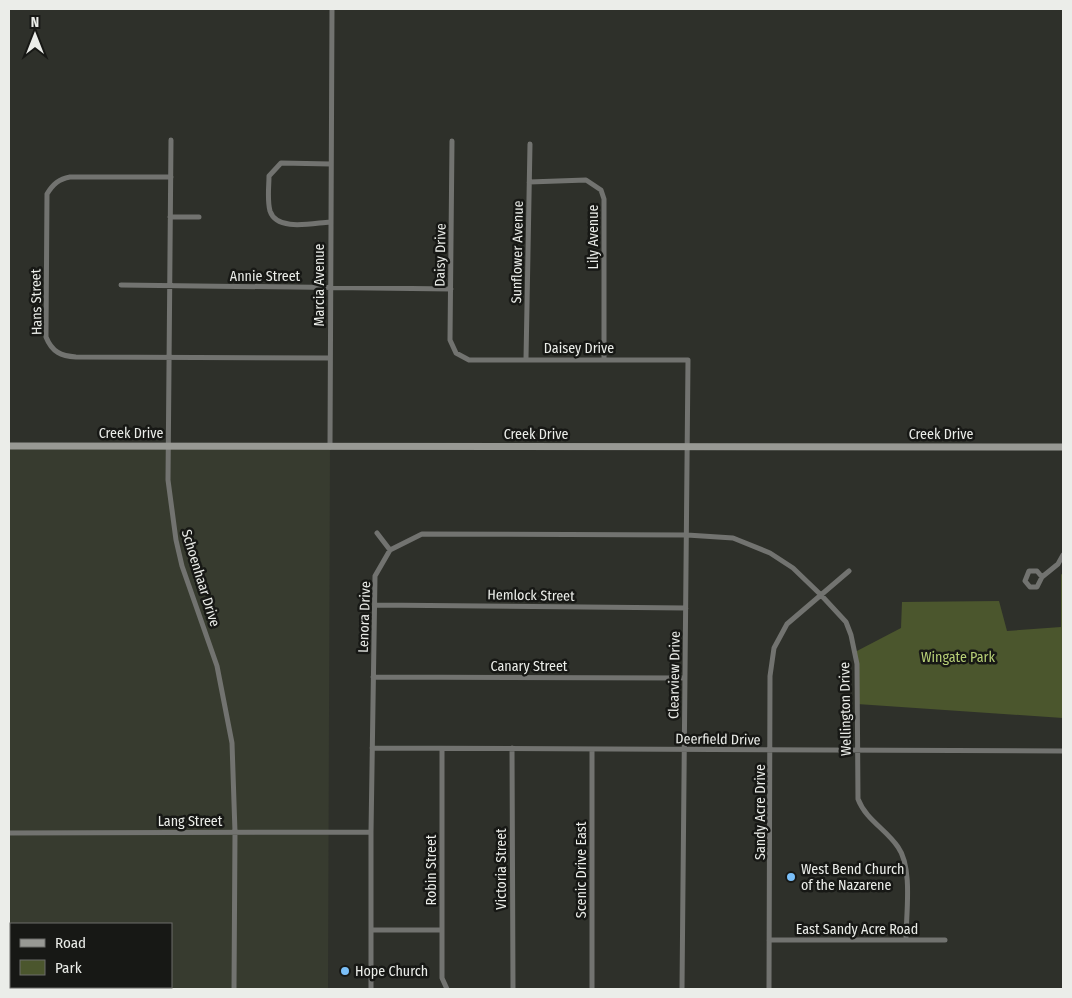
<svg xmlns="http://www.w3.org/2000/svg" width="1072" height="998" viewBox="0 0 1072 998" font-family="'Fira Sans Condensed',sans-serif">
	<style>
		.built { fill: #373b2f; fill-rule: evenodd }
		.green { fill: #4b562d }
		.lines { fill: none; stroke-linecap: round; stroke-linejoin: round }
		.street { stroke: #727370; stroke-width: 5 }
		.secondary { stroke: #989994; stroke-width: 7 }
		.poi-dot { fill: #7abff8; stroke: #171815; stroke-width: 2 }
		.labels { text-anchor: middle; stroke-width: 5; stroke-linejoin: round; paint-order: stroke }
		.street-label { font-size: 14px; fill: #ebede9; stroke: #171815 }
		.park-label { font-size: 14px; fill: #b7cf76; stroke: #171815 }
		.poi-label { font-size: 14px; fill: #ebede9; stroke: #171815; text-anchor: start }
	</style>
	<rect width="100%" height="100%" fill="#2e302a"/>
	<path class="built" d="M9,446L330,447L328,989H9ZM11,924H171V987H11Z"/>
	<path class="green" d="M1061,574L1063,575V718L857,704L855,652L901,628L902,602L999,601L1007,631L1061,627Z"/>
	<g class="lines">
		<path class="street" d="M171,140L168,480L176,540L182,566L217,666L232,743L235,832L234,989
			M452,141L450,340L456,353L469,360H688L682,989
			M171,177H70C59,179 53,184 47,194L46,337C52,352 61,356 76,357L330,358
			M529,182L586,180L601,190L604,199V360
			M170,217H199
			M330,222C313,223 277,232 270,211C267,200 269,186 269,176L281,163L331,164
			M121,285L451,289
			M526,359L530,144
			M330,447L332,9
			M377,533L390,550
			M1042,577L1037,571H1029L1025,581L1030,587H1037L1042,577L1058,564L1063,555
			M375,605L686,608
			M373,677L685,678
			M372,748L1063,751
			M512,748L513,989
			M442,750V978L447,989
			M9,833L371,832
			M372,930H442
			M769,940H945
			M371,989V832L375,576L390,550L422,534L687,535L733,538L770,553L793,568L821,595L846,622L851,635L857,664L858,799C866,820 886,829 898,847C913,868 906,914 906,939
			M592,989V750
			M769,989L770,676L774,648L787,624L849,571"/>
		<path class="secondary" d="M9,446L1063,447"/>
	</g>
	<g class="poi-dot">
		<circle cx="791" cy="877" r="5"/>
		<circle cx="345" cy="971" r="5"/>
	</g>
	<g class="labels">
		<g class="street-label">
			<text transform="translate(593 237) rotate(-90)" y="5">Lily Avenue</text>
			<text transform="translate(517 252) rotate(-89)" y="5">Sunflower Avenue</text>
			<text transform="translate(440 255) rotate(-89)" y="5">Daisy Drive</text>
			<text x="265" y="281">Annie Street</text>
			<text transform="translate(319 285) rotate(-90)" y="5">Marcia Avenue</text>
			<text transform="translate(36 302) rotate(-91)" y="5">Hans Street</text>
			<text x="579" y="353">Daisey Drive</text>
			<text x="131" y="438">Creek Drive</text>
			<text x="536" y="439">Creek Drive</text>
			<text x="941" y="439">Creek Drive</text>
			<text transform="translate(201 578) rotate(73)" y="5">Schoenhaar Drive</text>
			<text transform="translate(531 595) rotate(1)" y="5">Hemlock Street</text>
			<text transform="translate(364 617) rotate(-88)" y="5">Lenora Drive</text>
			<text x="529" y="671">Canary Street</text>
			<text transform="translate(674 675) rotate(-89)" y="5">Clearview Drive</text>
			<text transform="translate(845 709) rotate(-91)" y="5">Wellington Drive</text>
			<text transform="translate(718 739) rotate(1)" y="5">Deerfield Drive</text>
			<text transform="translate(760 812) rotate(-90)" y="5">Sandy Acre Drive</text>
			<text x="190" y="826">Lang Street</text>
			<text transform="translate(501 869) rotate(-90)" y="5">Victoria Street</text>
			<text transform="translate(431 870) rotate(-90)" y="5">Robin Street</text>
			<text transform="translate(581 870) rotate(-90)" y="5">Scenic Drive East</text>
			<text x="857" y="934">East Sandy Acre Road</text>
		</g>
		<g class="park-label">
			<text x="958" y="662">Wingate Park</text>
		</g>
		<g class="poi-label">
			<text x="801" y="874">West Bend Church<tspan x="801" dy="16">of the Nazarene</tspan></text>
			<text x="355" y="976">Hope Church</text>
		</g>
	</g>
	<rect width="1072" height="998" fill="none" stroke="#ebede9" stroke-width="20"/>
	<rect x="10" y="923" width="162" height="65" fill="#171815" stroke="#6c6d6a"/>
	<rect x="20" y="939" width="25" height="8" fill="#989994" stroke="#6c6d6a"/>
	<text x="55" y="948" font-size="15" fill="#ebede9">Road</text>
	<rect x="20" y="960" width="25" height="15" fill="#4b562d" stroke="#6c6d6a"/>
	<text x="55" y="973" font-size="15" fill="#ebede9">Park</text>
	<g transform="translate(35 35)" stroke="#171815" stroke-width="4" paint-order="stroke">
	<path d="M0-4L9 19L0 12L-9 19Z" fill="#ebede9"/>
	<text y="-8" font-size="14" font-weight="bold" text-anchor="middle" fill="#ebede9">N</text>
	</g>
</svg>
